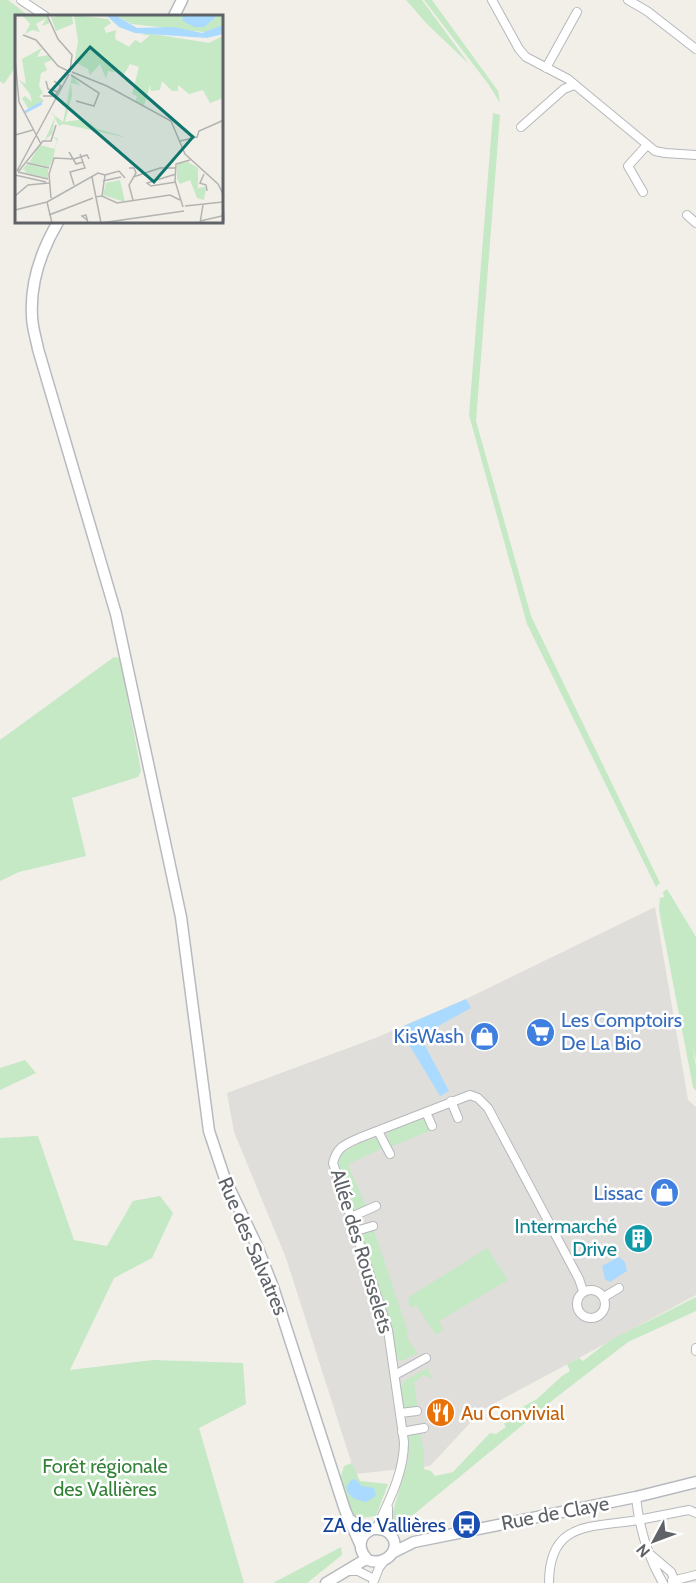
<svg xmlns="http://www.w3.org/2000/svg" width="696" height="1583" viewBox="0 0 696 1583" font-family="Cabin,sans-serif">
	<style>
		.industrial { fill: #e0deda }
		.green { fill: #c5e8c5 }
		.water { fill: #aadaff }
		.lines { fill: none; stroke-linecap: round; stroke-linejoin: round }
		.street-casing { stroke: #b5b8bc; stroke-width: 10 }
		.secondary-casing { stroke: #b6babf; stroke-width: 13 }
		.street { stroke: #fff; stroke-width: 8 }
		.secondary { stroke: #fff; stroke-width: 10 }
		.labels { text-anchor: middle; stroke-width: 5; stroke-linejoin: round; paint-order: stroke }
		.shop-label { font-size: 20px; fill: #366cbe; stroke: #fff; text-anchor: end }
		.culture-label { font-size: 20px; fill: #0d838f; stroke: #fff; text-anchor: end }
		.street-label { font-size: 20px; fill: #5f6368; stroke: #fff }
		.food-label { font-size: 20px; fill: #c56008; stroke: #fff; text-anchor: start }
		.park-label { font-size: 20px; fill: #348238; stroke: #fff }
		.transit-label { font-size: 20px; fill: #164399; stroke: #fff; text-anchor: end }
		.inset-river { fill: none; stroke: #aadaff; stroke-width: 3 }
		.inset-road { fill: none; stroke: #b3b3b1; stroke-width: 1.5 }
		.view { fill: #0f766e; fill-opacity: 0.15; stroke: #0f766e; stroke-width: 3 }
		.inset-edge { fill: none; stroke: #5f6368; stroke-width: 3 }
	</style>
	<rect width="100%" height="100%" fill="#f1efe8"/>
	<path class="industrial" d="M655,907L688,1100L696,1107V1295L482,1410L430,1466L355,1474L286,1258L234,1132L227,1093L378,1037L466,999Z"/>
	<path class="green" d="M0,0H8L29,16H16V66L4,84L0,81Z
		M406,0H422L469,64L427,24Z
		M424,0H432L498,91L500,103L489,85Z
		M493,113L500,115L476,421L531,616L660,883L656,887L527,624L469,415Z
		M114,657L120,658L141,771L138,777L72,798L86,856L19,872L0,881V740Z
		M667,889L696,937V1061L692,1044L696,1067V1091L693,1087L659,910L660,898L664,897L663,892Z
		M25,1060L36,1073L0,1090V1068Z
		M421,1119L426,1121L431,1130L391,1147L387,1133Z
		M38,1136L74,1240L107,1246L133,1201L160,1196L173,1213L152,1258L114,1278L70,1370L153,1360L243,1363L246,1404L199,1428L244,1583H0V1138Z
		M377,1137L383,1148L350,1163L349,1167L366,1206L352,1211L336,1167C340,1147 360,1144 377,1137Z
		M374,1230L407,1329L408,1340L418,1353L402,1361L397,1359L389,1320L361,1237L363,1234Z
		M487,1248L508,1280L439,1321L444,1330L436,1335L416,1305L412,1308L408,1303L409,1297Z
		M696,1297V1311L628,1342L558,1396L402,1524L391,1518L409,1457L407,1440L411,1434L420,1433L424,1450V1469L431,1471L435,1476L453,1472L490,1433L496,1434L506,1427L504,1424L517,1410L537,1399L562,1376L570,1371L567,1364L579,1358L583,1361L609,1341Z
		M427,1368L434,1380L424,1375L414,1383L418,1408L403,1409L401,1386L404,1381Z
		M352,1463L360,1481L388,1484L376,1516L361,1518L360,1522L351,1513L340,1479L344,1466Z
		M341,1547L342,1555L307,1583H273Z"/>
	<path class="water" d="M466,999L471,1008L420,1036L449,1091L440,1096L399,1028Z
		M619,1257L625,1262L627,1271L610,1282L605,1279L602,1266Z
		M352,1479L356,1480L362,1486L374,1488L376,1496L366,1502C356,1500 349,1498 346,1487Z"/>
	<g class="lines">
		<defs>
			<path id="street" d="M21,0L45,16
				M492,0L519,49L526,57L568,79L655,151L665,153L696,155
				M628,0L647,11L696,49
				M546,68L577,12
				M521,127L564,89L574,85
				M643,192L628,166L647,145
				M687,215L696,223
				M451,1101L458,1118
				M426,1112L432,1126
				M378,1131L390,1154
				M351,1217L376,1206
				M356,1231L373,1226
				M577 1304a14 14 0 1 1 28 0a14 14 0 1 1-28 0Z
				M604,1297L619,1288
				M696,1348V1351
				M395,1375L426,1358
				M400,1413L417,1411
				M402,1432L424,1428
				M636,1497C639,1527 648,1557 663,1583
				M388,1508V1533
				M376,1529C389,1501 404,1473 404,1442L388,1330L333,1163C337,1147 344,1145 359,1138L470,1095L478,1098L488,1108L579,1279L583,1291
				M651,1555L671,1572L675,1581
				M348,1571H358L370,1577
				M672,1581L696,1575
				M373,1583L379,1568L384,1561
				M549,1583C549,1520 592,1528 638,1520C655,1517 672,1513 689,1510L696,1513"/>
			<path id="secondary" d="M174,16L182,0
				M58,222C41,251 30,283 32,316C32,327 36,338 38,349L116,614L181,917L209,1131L225,1179L257,1246L273,1287L345,1510L360,1544
				M348,1518C353,1522 358,1527 365,1528C373,1530 382,1527 389,1533C404,1548 386,1567 368,1560C357,1549 358,1535 373,1529
				M392,1553L414,1542L636,1497L696,1482
				M326,1583L366,1559"/>
		</defs>
		<use href="#street" class="street-casing"/>
		<use href="#secondary" class="secondary-casing"/>
		<use href="#street" class="street"/>
		<use href="#secondary" class="secondary"/>
	</g>
	<defs>
		<symbol id="supermarket-disc" viewBox="-11 -11 22 22"><circle r="9.5" fill="#3f7fe0" stroke="#fff"/><path d="M-6-5.5h2.5l.6 2H6L4.5 2H-2.5L-4.4-4H-6ZM-1.5 3.2a1.3 1.3 0 1 0 .1 0ZM3 3.2a1.3 1.3 0 1 0 .1 0Z" fill="#fff"/></symbol>
		<symbol id="shop-disc" viewBox="-11 -11 22 22"><circle r="9.5" fill="#3f7fe0" stroke="#fff"/><path d="M-5-2.5h2.3a2.7 3.5 0 0 1 5.4 0H5L5.5 6h-11ZM-1.5-2.5h3a1.5 2.3 0 0 0-3 0Z" fill="#fff"/></symbol>
		<symbol id="building-disc" viewBox="-11 -11 22 22"><circle r="9.5" fill="#0f9aa8" stroke="#fff"/><path d="M-4-6H4V6H1V3H-1V6H-4ZM-2.5-4.3h1.7v1.8h-1.7ZM.8-4.3h1.7v1.8H.8ZM-2.5-1h1.7V.8h-1.7ZM.8-1h1.7V.8H.8Z" fill="#fff"/></symbol>
		<symbol id="restaurant-disc" viewBox="-11 -11 22 22"><circle r="9.5" fill="#e8710a" stroke="#fff"/><path d="M-5-6h1v4h1v-4h1v4h1v-4h1v5L-1.5 .5V6h-2V.5L-5-1ZM5-6V6H3V1.5H1.5Q1.5-4 5-6Z" fill="#fff"/></symbol>
		<symbol id="bus-disc" viewBox="-11 -11 22 22"><circle r="9.5" fill="#1a4fb4" stroke="#fff"/><path d="M-5-6H5V4H4V6H2V4H-2V6H-4V4H-5ZM-3.5-4V0h7V-4ZM-3.5 1.2v1.5H-2V1.2ZM2 1.2v1.5H3.5V1.2Z" fill="#fff"/></symbol>
	</defs>
	<g fill-rule="evenodd">
		<use href="#supermarket-disc" x="524" y="1016" width="33" height="33"/>
		<use href="#shop-disc" x="468" y="1020" width="33" height="33"/>
		<use href="#shop-disc" x="648" y="1176" width="33" height="33"/>
		<use href="#building-disc" x="622" y="1222" width="33" height="33"/>
		<use href="#restaurant-disc" x="424" y="1396" width="33" height="33"/>
		<use href="#bus-disc" x="450" y="1508" width="33" height="33"/>
	</g>
	<g class="labels">
		<g class="shop-label">
			<text x="561" y="1027" text-anchor="start">Les Comptoirs<tspan x="561" dy="23">De La Bio</tspan></text>
			<text x="464" y="1043">KisWash</text>
			<text x="643" y="1200">Lissac</text>
		</g>
		<g class="culture-label">
			<text x="617" y="1233">Intermarché<tspan x="617" dy="23">Drive</tspan></text>
		</g>
		<g class="street-label">
			<text transform="translate(253 1246) rotate(67)" y="7">Rue des Salvatres</text>
			<text transform="translate(362 1251) rotate(73)" y="7">Allée des Rousselets</text>
			<text transform="translate(555 1513) rotate(-11)" y="7">Rue de Claye</text>
		</g>
		<g class="food-label">
			<text x="461" y="1420">Au Convivial</text>
		</g>
		<g class="park-label">
			<text x="105" y="1473">Forêt régionale<tspan x="105" dy="23">des Vallières</tspan></text>
		</g>
		<g class="transit-label">
			<text x="446" y="1532">ZA de Vallières</text>
		</g>
	</g>
	<g transform="translate(15 15)">
		<rect width="208" height="208" fill="#f1efe8"/>
		<path d="M7,0H32L35,8L27,11L31,3L21,9L25,17L17,15L10,19L15,9ZM57,0L58,9L41,16L36,2ZM59,0L93,4L96,8L89,13L91,18L101,15L100,24L114,32L120,25L126,28L135,20H127L132,18L194,28L208,21V83L195,88L188,75L174,79L163,70V76H157L147,66L145,75L136,76L135,70L129,91L120,87L122,81L117,79L124,52L115,49L107,63V58L93,56L91,64L85,49L75,60L73,54L60,47L58,56L63,26ZM99,0H208V10L198,17H188L117,9ZM27,33L22,42L34,40L37,45L29,48L32,55L26,58L24,71L28,78L24,81L29,86L14,95L7,83L10,81L17,87L15,79L4,65L11,69L7,44ZM57,61L65,70L56,68L57,81L50,107L69,104L82,114H83L107,121L124,129L143,147L124,129L109,122L48,109L44,111L40,103L37,119L30,125L40,102L35,97L48,107ZM38,122L43,123L38,143L34,152L14,148L25,130L40,134L42,125ZM173,147L183,153V173L191,172L189,185L182,183L175,165L165,169L162,164V148ZM12,149L33,154V163L11,158L9,154L5,157ZM105,165L110,187L88,180L91,168Z" fill="#c5e8c5"/>
		<path d="M91,0H100L122,13L159,12L187,18L208,10V19L192,23L120,18L104,12ZM167,0H200V3L189,12H179L168,6Z" fill="#aadaff"/>
		<path class="inset-river" d="M10,97L27,88"/>
		<path class="inset-road" d="M32,0L43,24L57,40L55,57M8,20L21,25L43,51L55,57M0,43L4,87L26,129M57,57L92,71L156,106L170,139L203,169L209,181M56,60L84,78L79,91L61,86M31,66L33,74L43,77M28,81H40L46,71L39,66M0,120L18,115M165,126L182,122L184,116L209,105M54,137L61,149L68,147M12,148L34,153M114,153H119L121,158L114,170L118,185M2,156L54,59M3,157L28,126H36L41,110M3,157L33,164M189,159L185,168L191,170L192,176M0,160L31,167M90,160L104,156L110,163M77,162L86,208M118,162L145,153H161M88,166L106,162M161,167L136,171L132,168L161,159M59,170L55,157L70,153L65,139M0,181L13,170L34,168M87,181L90,160M80,182L87,181L102,188L155,180L165,185M36,183L34,159L39,143L59,144L72,140L74,144M32,187L83,158L90,160M32,187L37,208M208,187L209,206M170,191L208,187M168,192L160,166L161,149L175,145M0,195L32,187M34,200L78,183M72,205L67,201L71,200L73,208M185,206L207,201M86,208L169,196M185,208L188,190"/>
		<path class="view" d="M75,32L178,122L139,167L35,77Z"/>
		<rect width="208" height="208" class="inset-edge"/>
	</g>
	<g transform="translate(654 1541) rotate(229)" stroke="#ffffff" stroke-width="4.5" paint-order="stroke">
	<path d="M0-4.5L10 22L0 15L-10 22Z" fill="#5f6368"/>
	<text y="-9" font-size="16" font-weight="bold" text-anchor="middle" fill="#5f6368">N</text>
	</g>
</svg>
